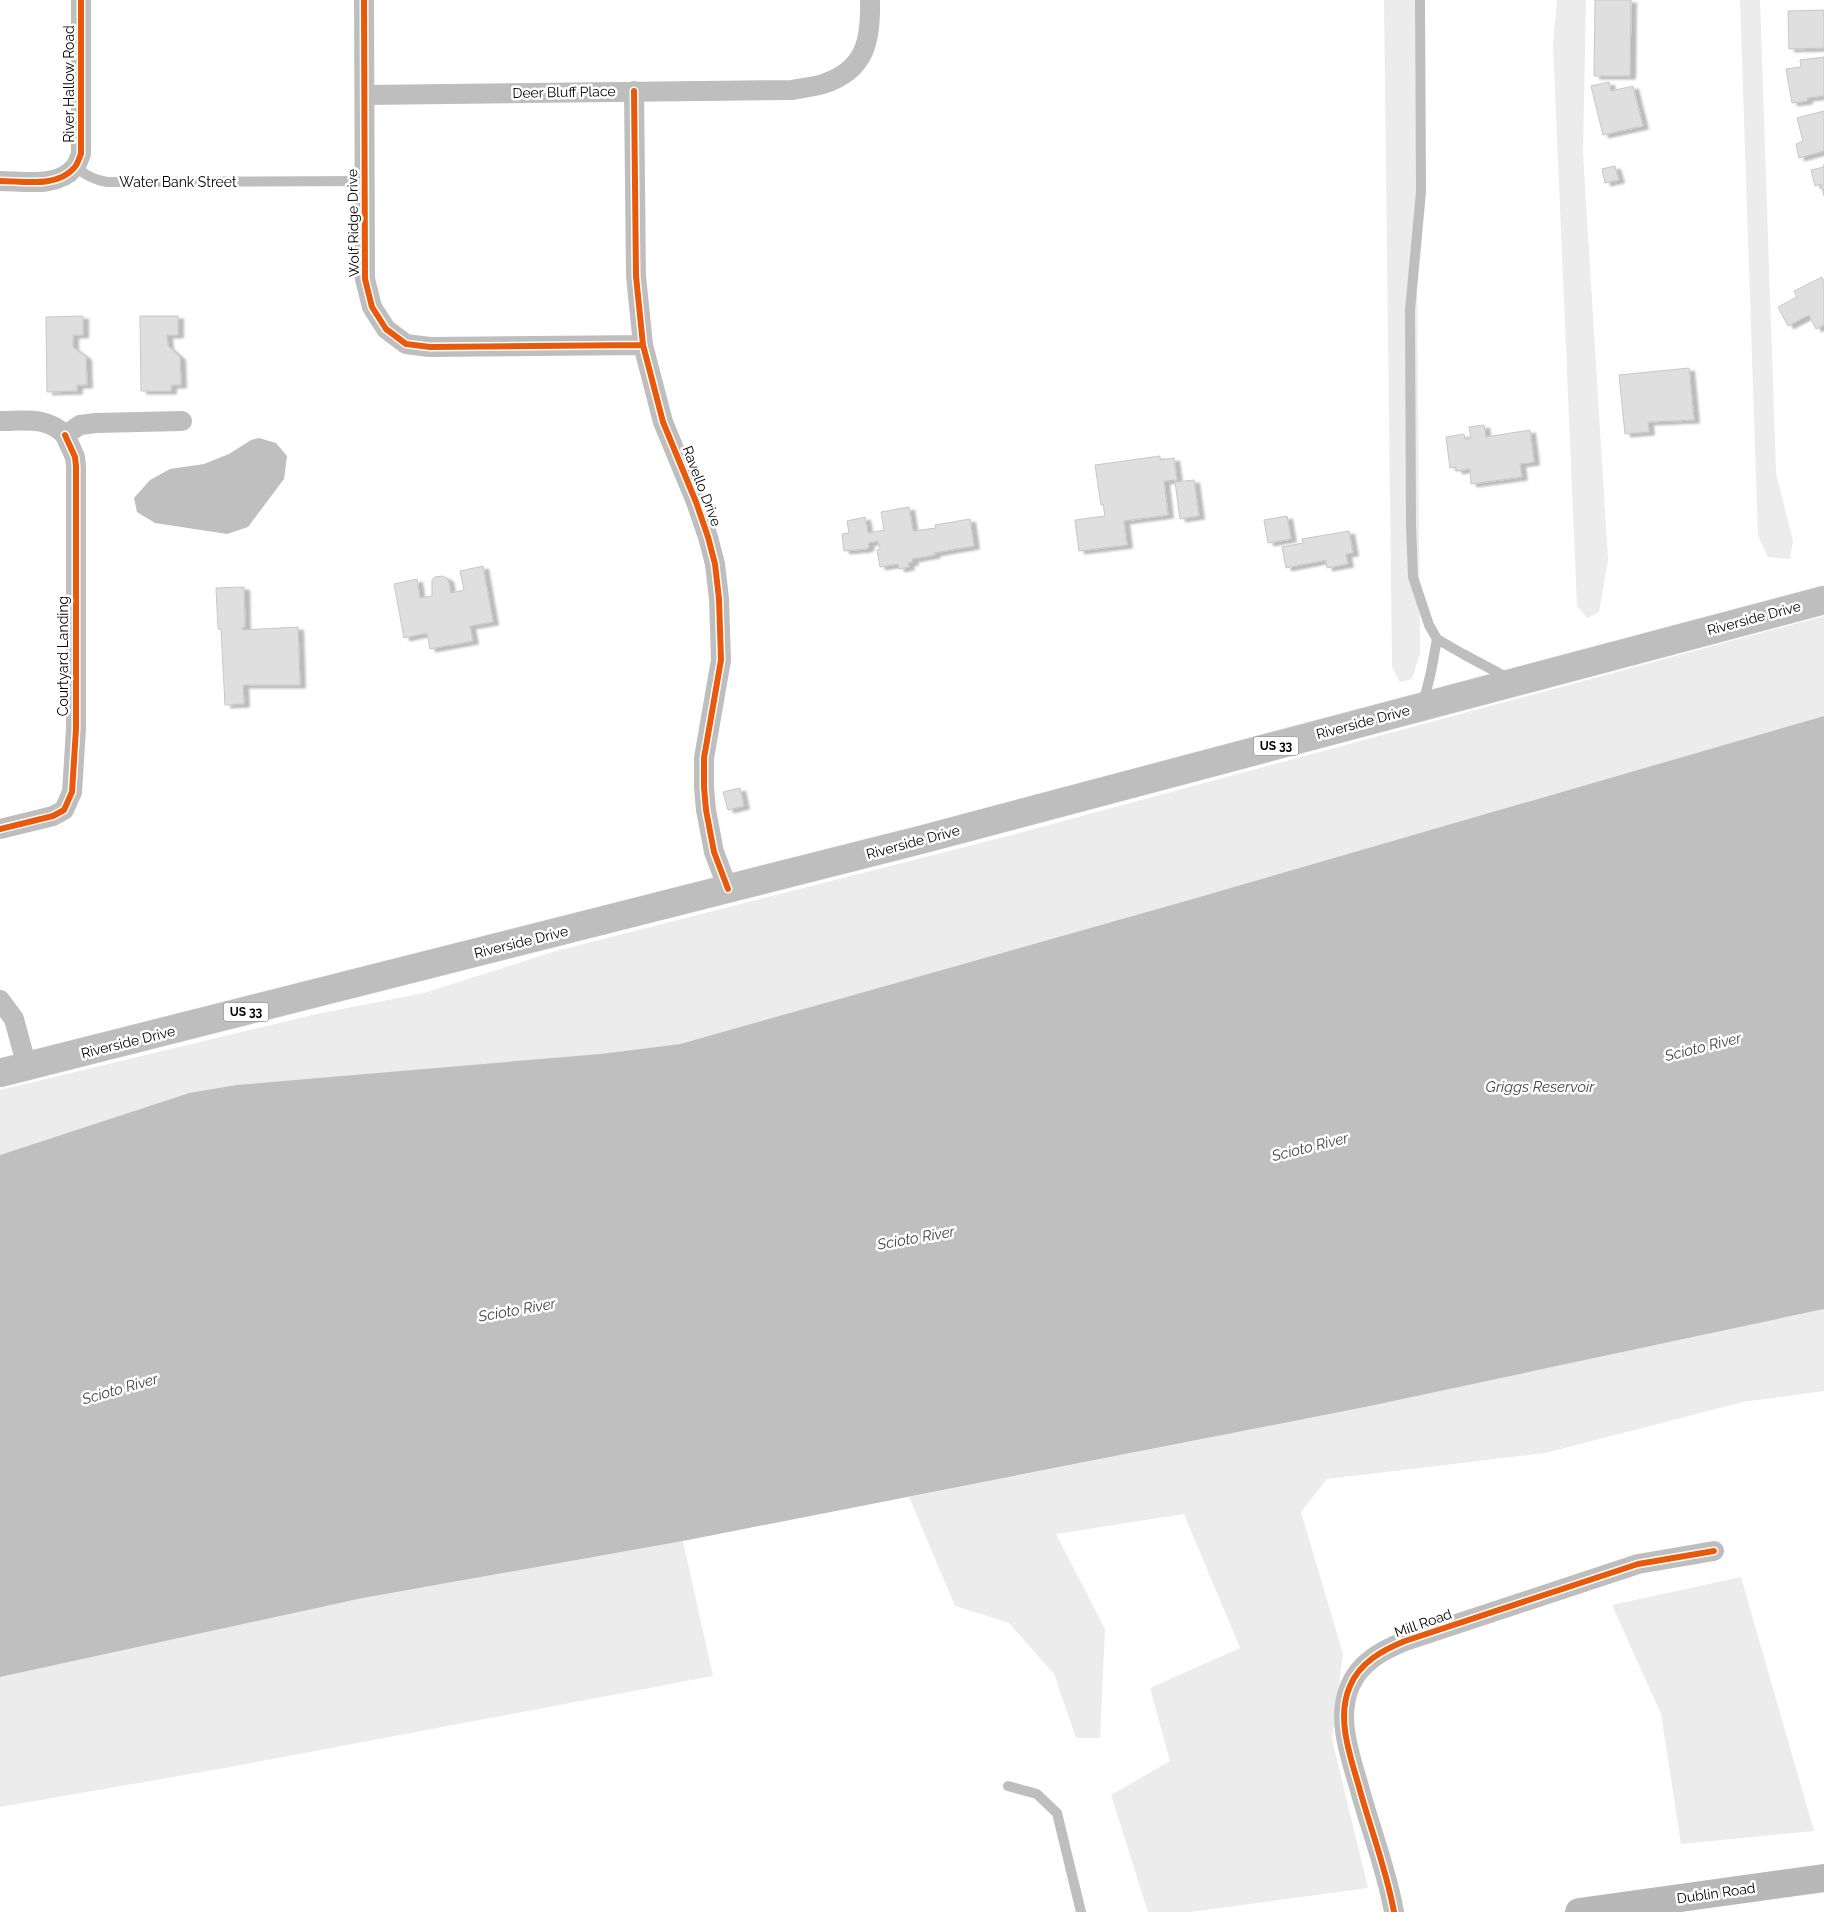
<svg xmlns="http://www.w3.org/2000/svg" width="1824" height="1912" viewBox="0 0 1824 1912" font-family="Raleway,sans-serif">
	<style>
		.green { fill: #ececec }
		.water { fill: #bfbfbf }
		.building { fill: #dfdfdf; stroke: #c7c7c7; filter: url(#shadow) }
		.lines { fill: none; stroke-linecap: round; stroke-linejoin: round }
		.primary-casing { stroke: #dbdbdb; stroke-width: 29 }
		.lane { stroke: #bebebe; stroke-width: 10 }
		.street { stroke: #bebebe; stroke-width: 20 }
		.secondary { stroke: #b8b8b8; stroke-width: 28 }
		.primary { stroke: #bebebe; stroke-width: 28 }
		.cycleway-casing { stroke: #fff; stroke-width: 9 }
		.cycleway { stroke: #e8590c; stroke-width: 6 }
		.labels { text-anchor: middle; stroke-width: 5; stroke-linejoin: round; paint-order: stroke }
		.shield { fill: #fff; stroke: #4c4c4c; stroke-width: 1 }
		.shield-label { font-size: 12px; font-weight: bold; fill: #000 }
		.street-label { font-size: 14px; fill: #000; stroke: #fff }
		.water-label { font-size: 15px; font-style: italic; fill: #444; stroke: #fff }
	</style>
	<defs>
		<filter id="shadow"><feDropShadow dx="5.5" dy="3" stdDeviation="1" flood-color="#0004"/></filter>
	</defs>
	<rect width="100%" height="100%" fill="#fff"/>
	<path class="green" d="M1384,0H1415L1420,653L1412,679L1400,682L1392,667Z
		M1557,0H1586L1583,153L1608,560L1599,612L1587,618L1577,606L1553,44Z
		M1740,0H1760L1776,473L1793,541L1790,559L1768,557L1758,536Z
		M1824,616V716L1189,900L680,1044L600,1054L189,1093L0,1155V1090L321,1013L424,993L556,951L1008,836Z
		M1824,1309V1391L1743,1402L1545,1453L1327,1479L1301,1512L1343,1654L1332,1739L1368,1888L1190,1912H1148L1111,1795L1170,1761L1150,1688L1240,1648L1184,1514L1056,1534L1105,1629L1100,1738H1076L1054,1674L1009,1623L955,1606L909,1497L1370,1406Z
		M683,1541L713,1676L225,1768L0,1807V1677L363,1598Z
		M1741,1577L1814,1831L1681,1844L1661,1714L1612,1605Z"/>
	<path class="water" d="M259,438L276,443L287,456L284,479L248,527L227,534L155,523L137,512L134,498L150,480L170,469L204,464L229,454L251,440Z
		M1824,716V1309L1370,1406L683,1541L363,1598L0,1677V1155L189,1093L237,1085L600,1054L680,1044L1189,900Z"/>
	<path class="building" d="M1595,0H1631L1630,76H1594Z
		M1824,10V48L1789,49L1788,11Z
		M1824,57V96L1807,98V101L1792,103L1786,69L1801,67L1800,60Z
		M1609,82L1611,91L1633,86L1643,126L1603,135L1591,86Z
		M1824,111V151L1799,158L1796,144L1803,141L1797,118Z
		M1824,164V196L1821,184L1815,186L1811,170L1824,167Z
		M1615,166L1619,180L1605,183L1602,169Z
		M1822,277L1824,281V325L1816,329L1809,315L1788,326L1778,307L1797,297L1794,291Z
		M83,316V335H73V347L86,357L87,385H77V391L47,392L46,317Z
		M140,316H178V335H167L168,346L180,357L181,385H171V391H141Z
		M1689,368L1694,420L1648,422L1649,432L1625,434L1619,375Z
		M1484,425L1486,437L1530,430L1534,462L1520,464L1522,477L1471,484L1470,469L1457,471L1456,467L1450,468L1446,437L1464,434L1465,439H1471L1469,427Z
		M1160,456V460L1174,458L1177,480L1164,481L1168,515L1124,521L1127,545L1079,551L1075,520L1105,516L1103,504L1101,505L1095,465Z
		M1194,480L1199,516L1180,519L1175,482Z
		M909,507L913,531L936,528L935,525L970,519L974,546L934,553L935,555L912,559L913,562L908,563L909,567L899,569L898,564L880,567L877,550L880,549L878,541L868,543L869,547L866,549L844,551L842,534L849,533L847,521L865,517L868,533L884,530L881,512Z
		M1287,516L1291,539L1268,543L1264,520Z
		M1349,531L1353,553L1346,554L1348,564L1327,568L1326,560L1286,568L1282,547L1303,543L1302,539Z
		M483,566L493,622L470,626L473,641L430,649L427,633L404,638L394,584L417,579L420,598L432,596V580L435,577L443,576L448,579L451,593L464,590L460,571Z
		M244,587L245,627L242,628L243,630L298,627L300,685H243L244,704L225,705L221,629H218L216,588Z
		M740,788L744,806L728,810L723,792Z"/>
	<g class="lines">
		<defs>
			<path id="primary" d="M0,1073L924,839L1824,600"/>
		</defs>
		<use href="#primary" class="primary-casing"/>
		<path class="lane" d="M1420,0L1421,192L1410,310L1411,524L1413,577L1429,625L1437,639
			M75,167C86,175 94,180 107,182L365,181
			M1423,704L1431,672L1437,639L1463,654L1508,678
			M1008,1786L1037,1794L1057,1813L1081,1912"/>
		<path class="street" d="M364,0L365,279L372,307L386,329L406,344L430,347L643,345
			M634,91L636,276L643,345L663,422L696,502L708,537L715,564L719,599L721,660L704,758V787L706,810L714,852L728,889
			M365,95L792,90C802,88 813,87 823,84C866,70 871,40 870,0
			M0,181C23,181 57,188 74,168C78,164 79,158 81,154V0
			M0,421C24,421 47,416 65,435L80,425L96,423L182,421
			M0,829L53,816L64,810L72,792L76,729V466L75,457L65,435
			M0,1000L14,1019L27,1067
			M1394,1912C1387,1872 1372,1833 1361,1794C1352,1760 1335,1720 1350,1686C1360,1662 1383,1650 1405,1641L1638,1564L1714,1551"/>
		<path class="secondary" d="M1579,1912L1824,1878"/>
		<use href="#primary" class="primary"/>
		<defs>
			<path id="cycleway" d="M364,0L365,279L372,307L386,329L406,344L430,347L643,345
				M634,91L636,276L643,345L663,422L696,502L708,537L715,564L719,599L721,660L704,758V787L706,810L714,852L728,889
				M0,181C23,181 57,188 74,168C78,164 79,158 81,154V0
				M0,829L53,816L64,810L72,792L76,729V466L75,457L65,435
				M1394,1912C1387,1872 1372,1833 1361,1794C1352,1760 1335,1720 1350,1686C1360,1662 1383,1650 1405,1641L1638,1564L1714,1551"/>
		</defs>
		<use href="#cycleway" class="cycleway-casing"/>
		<use href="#cycleway" class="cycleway"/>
	</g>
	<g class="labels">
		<g class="shield">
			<rect x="1253.5" y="736.5" width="45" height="19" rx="4"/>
			<rect x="223.5" y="1002.5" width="45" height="19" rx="4"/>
		</g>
		<g class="shield-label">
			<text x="1276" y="750">US 33</text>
			<text x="246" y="1016">US 33</text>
		</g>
		<g class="street-label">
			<text transform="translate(69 84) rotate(-90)" y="5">River Hallow Road</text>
			<text transform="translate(564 92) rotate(-1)" y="5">Deer Bluff Place</text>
			<text x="178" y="187">Water Bank Street</text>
			<text transform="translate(353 223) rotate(-91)" y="5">Wolf Ridge Drive</text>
			<text transform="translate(702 486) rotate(69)" y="5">Ravello Drive</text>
			<text transform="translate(1754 618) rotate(-15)" y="5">Riverside Drive</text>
			<text transform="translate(63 656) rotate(-90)" y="5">Courtyard Landing</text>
			<text transform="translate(1363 722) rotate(-15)" y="5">Riverside Drive</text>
			<text transform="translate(913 842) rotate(-15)" y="5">Riverside Drive</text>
			<text transform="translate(521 942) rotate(-14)" y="5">Riverside Drive</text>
			<text transform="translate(128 1042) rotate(-14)" y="5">Riverside Drive</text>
			<text transform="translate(1423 1623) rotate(-19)" y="5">Mill Road</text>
			<text transform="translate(1716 1893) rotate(-8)" y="5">Dublin Road</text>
		</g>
		<g class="water-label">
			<text transform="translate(1703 1047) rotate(-14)" y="5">Scioto River</text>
			<text x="1540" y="1092">Griggs Reservoir</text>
			<text transform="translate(1310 1147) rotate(-14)" y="5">Scioto River</text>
			<text transform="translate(916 1238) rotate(-10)" y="5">Scioto River</text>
			<text transform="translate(517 1310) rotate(-10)" y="5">Scioto River</text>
			<text transform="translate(120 1389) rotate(-16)" y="5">Scioto River</text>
		</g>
	</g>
</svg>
